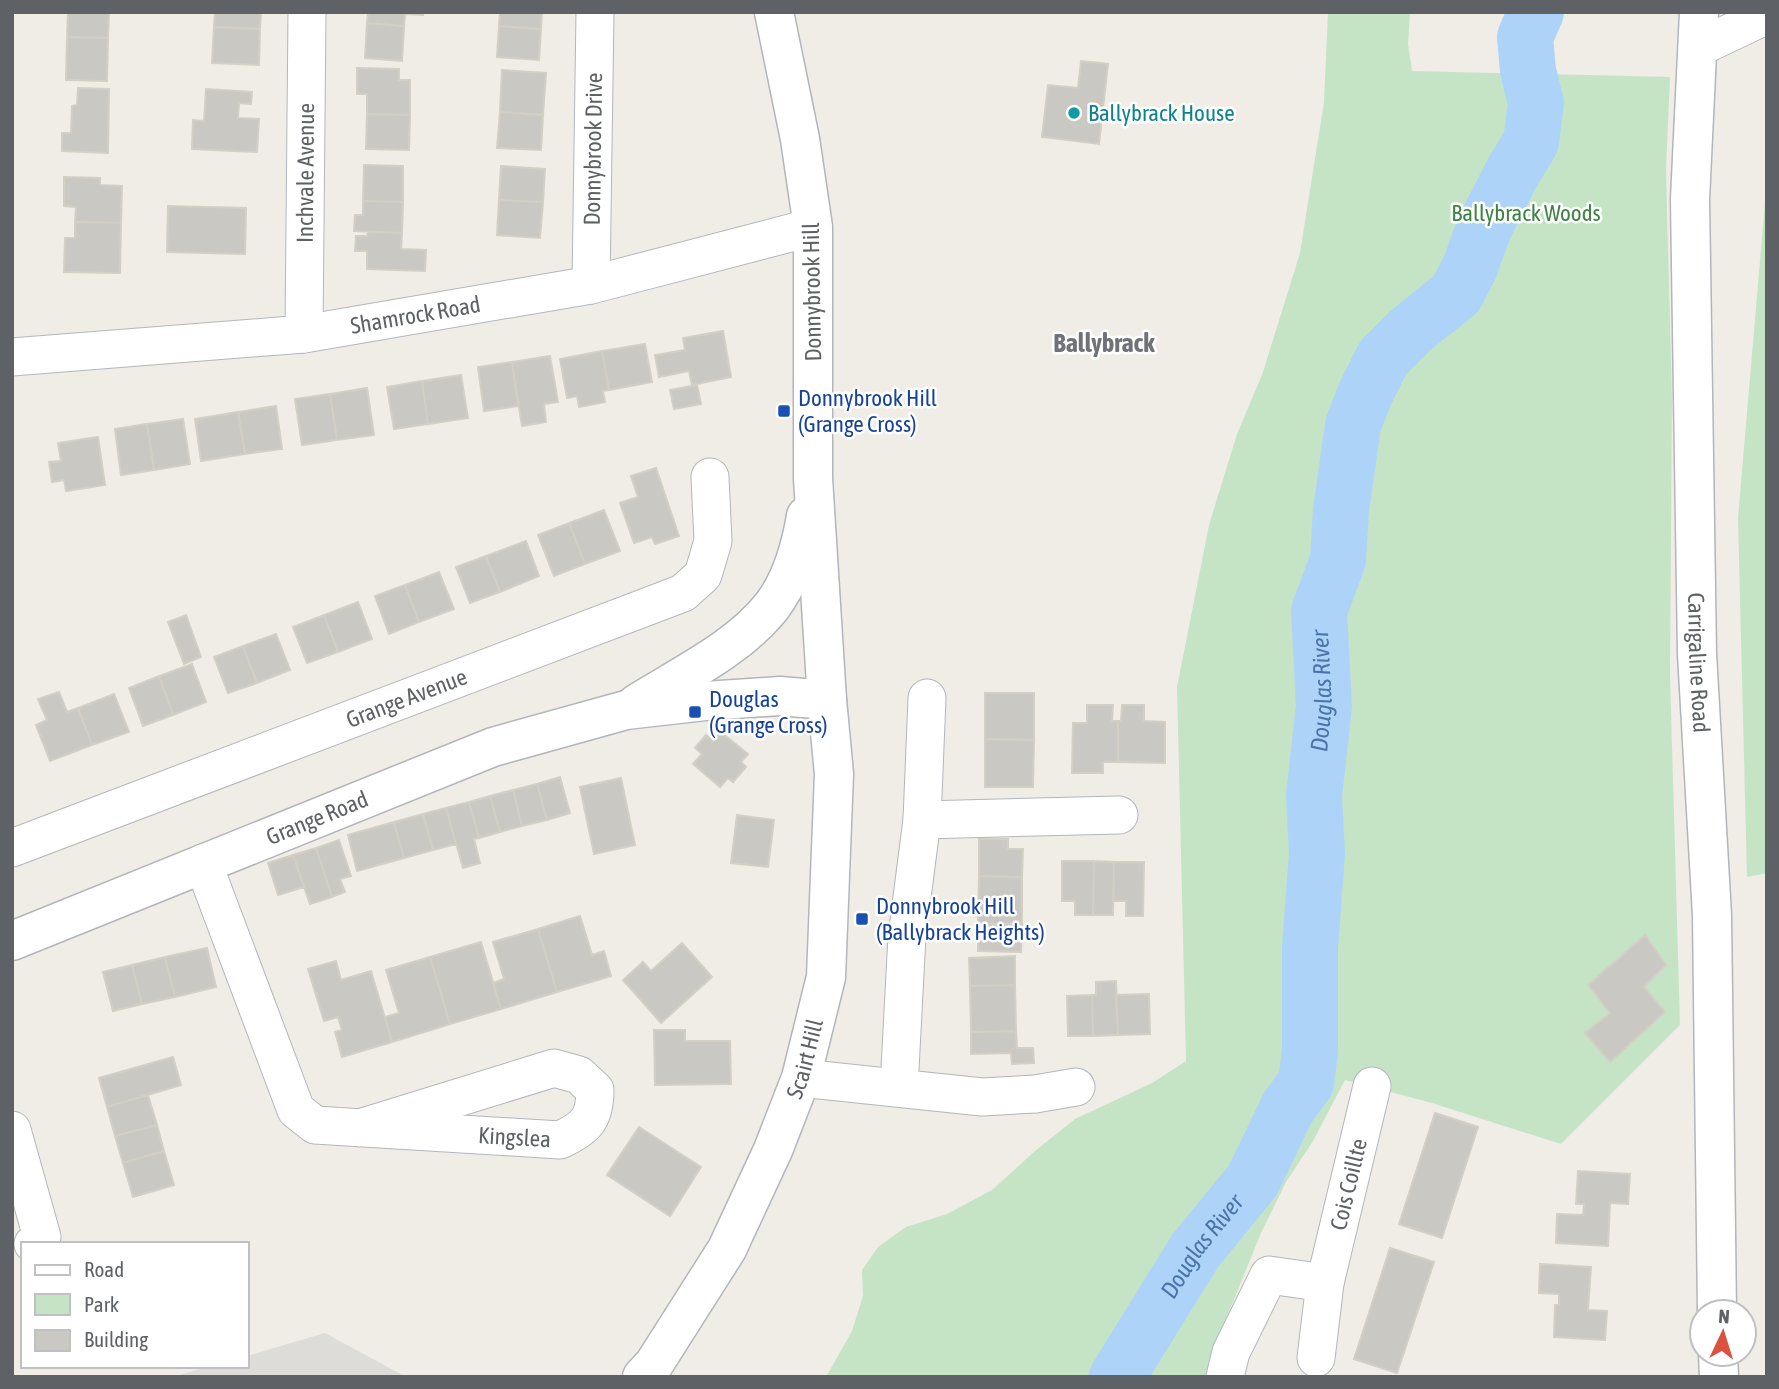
<svg xmlns="http://www.w3.org/2000/svg" width="1779" height="1389" viewBox="0 0 1779 1389" font-family="'Asap Condensed',sans-serif">
	<style>
		.industrial { fill: #dedcd8 }
		.green { fill: #c5e4c6 }
		.lines { fill: none; stroke-linecap: round; stroke-linejoin: round }
		.river { stroke: #add4f8; stroke-width: 56 }
		.building { fill: #cac8c2; stroke: #d3cfc5; stroke-width: 2 }
		.minor-casing { stroke: #b3b6ba; stroke-width: 39 }
		.tertiary-casing { stroke: #b3b6ba; stroke-width: 41 }
		.secondary-casing { stroke: #b2b5b9; stroke-width: 41 }
		.minor { stroke: #fff; stroke-width: 37 }
		.tertiary { stroke: #fff; stroke-width: 38 }
		.secondary { stroke: #fff; stroke-width: 38 }
		.culture-dot { fill: #0f9aa8; stroke: #fff; stroke-width: 2.5 }
		.transit-dot { fill: #1a4fb4; stroke: #fff; stroke-width: 2.5 }
		.labels { text-anchor: middle; stroke-width: 5; stroke-linejoin: round; paint-order: stroke }
		.culture-label { font-size: 23px; fill: #0d838f; stroke: #fff; text-anchor: start }
		.street-label { font-size: 23px; fill: #5e6165; stroke: #fff }
		.park-label { font-size: 23px; fill: #3d8444; stroke: #fff }
		.transit-label { font-size: 23px; fill: #164399; stroke: #fff; text-anchor: start }
		.water-label { font-size: 24px; font-style: italic; fill: #4b75a9; stroke: #fff }
		.quarter-label { font-size: 26px; font-weight: bold; fill: #6f7377; stroke: #fff }
	</style>
	<rect width="100%" height="100%" fill="#efede6"/>
	<path class="industrial" d="M325,1333L406,1377H173L210,1366H247V1356Z"/>
	<path class="green" d="M1328,12H1410L1408,44L1412,71L1670,77L1666,168L1672,401L1670,675L1680,1025L1561,1144L1432,1103L1345,1080L1313,1141L1286,1182L1261,1233L1209,1361L1206,1377H826L852,1331L863,1296L862,1270L878,1247L906,1227L947,1214L992,1190L1035,1151L1075,1119L1152,1083L1186,1061L1177,687L1209,525L1237,434L1262,375L1300,253L1324,102Z
		M1767,179V873L1747,877L1738,518Z"/>
	<g class="lines">
		<path class="river" id="s1" d="M1117,1377L1195,1251L1253,1180L1288,1107L1306,1083L1310,1051V947L1317,853L1314,796L1324,706L1319,611L1338,560L1341,510L1353,425L1365,394L1383,358L1411,330L1456,294L1470,267L1484,228L1512,173L1531,142L1536,103L1528,71L1525,37L1536,12"/>
	</g>
	<path class="building" d="M68,12H109L108,38L67,37Z
		M215,12H261L260,29L214,27Z
		M368,12H423V15L405,14L404,26L367,23Z
		M500,12H542L541,29L499,26Z
		M367,23L404,26L402,61L365,58Z
		M499,26L541,29L539,60L497,57Z
		M214,27L260,29L259,65L212,63Z
		M67,37L108,38L107,81L66,80Z
		M1081,61L1108,64L1099,144L1042,137L1048,85L1078,88Z
		M357,68L399,69V80H410V115L367,114V94H357Z
		M502,70L546,73L543,115L500,112Z
		M78,88L109,89L108,153L62,151V133H71L72,106L77,105Z
		M206,89L252,92L251,104L239,103L238,118L259,119L257,152L192,149L193,120L204,121Z
		M500,112L543,115L541,150L497,148Z
		M367,114L410,115L409,150L366,149Z
		M364,165L403,166V202L363,201Z
		M501,166L545,169L543,202L499,200Z
		M64,177L100,178V185L122,186L121,223L75,222L76,207L64,206Z
		M499,200L543,202L540,238L497,235Z
		M363,201L403,202L402,233L354,231L355,215H363Z
		M168,206L246,208L245,254L167,252Z
		M75,222L121,223L120,273L64,272L65,238H75Z
		M368,232L402,233L401,249L426,250L425,271L367,269V251H355L356,236H367Z
		M723,331L731,377L692,385L689,371L659,377L655,355L685,350L683,338Z
		M645,344L652,382L609,390L602,351Z
		M602,351L609,390L603,391L605,402L579,407L577,396L567,398L560,359Z
		M550,356L558,402L544,404L546,422L522,426L512,362Z
		M512,362L518,406L484,411L478,367Z
		M461,375L468,418L428,424L422,381Z
		M422,381L428,424L394,429L387,387Z
		M697,385L701,404L674,409L670,390Z
		M367,388L374,435L337,440L330,394Z
		M330,394L337,440L302,445L295,399Z
		M276,406L282,449L245,454L238,412Z
		M238,412L245,454L201,461L195,419Z
		M183,419L190,464L154,470L147,424Z
		M147,424L154,470L121,475L115,429Z
		M98,437L105,485L66,491L64,480L52,482L49,462L61,461L58,443Z
		M656,468L679,536L655,544L652,537L634,543L620,503L638,497L631,476Z
		M604,510L620,551L585,564L569,523Z
		M569,523L585,564L554,576L538,535Z
		M526,541L539,576L500,592L486,556Z
		M486,556L500,592L470,603L456,567Z
		M439,572L454,609L419,622L405,585Z
		M405,585L419,622L389,634L375,596Z
		M358,602L372,639L338,652L324,615Z
		M186,615L201,657L184,664L168,622Z
		M324,615L338,652L307,663L293,627Z
		M276,634L290,670L257,683L243,646Z
		M243,646L257,683L228,693L214,657Z
		M192,664L206,702L173,715L159,676Z
		M159,676L173,715L143,726L129,688Z
		M59,692L67,712L78,708L92,745L50,761L36,725L47,720L38,699Z
		M985,693H1034V740L985,739Z
		M114,694L129,732L92,745L78,708Z
		M1087,705H1113L1112,721H1118V762H1103V773H1072L1073,723H1087Z
		M1122,705H1144V721L1165,722V763L1118,762V721H1121Z
		M721,732L748,754L741,762L746,767L733,782L728,778L720,787L693,764L702,754L695,748L706,735L713,741Z
		M985,739L1034,740L1033,787H985Z
		M560,777L570,813L547,820L537,784Z
		M621,778L635,845L594,854L580,787Z
		M537,784L547,820L522,826L513,790Z
		M513,790L522,826L500,832L490,796Z
		M490,796L500,832L479,838L469,802Z
		M469,802L479,838L474,839L480,863L463,868L446,808Z
		M446,808L456,844L433,850L423,814Z
		M423,814L433,850L404,858L394,822Z
		M737,815L774,820L768,867L731,863Z
		M394,822L404,858L357,871L348,835Z
		M979,839H1008V849H1023L1022,877L979,876Z
		M339,840L351,876L340,879L345,892L332,897L316,848Z
		M316,848L332,897L310,904L293,855Z
		M293,855L304,887L278,895L268,863Z
		M1062,861H1094L1093,915H1075V901H1062Z
		M1094,861L1114,862L1113,915H1093Z
		M1114,862H1144L1143,916H1126V901H1113Z
		M979,876L1022,877V924H978Z
		M580,916L592,955L604,951L611,976L557,992L538,929Z
		M978,924H1022L1021,952L978,951Z
		M538,929L557,992L501,1009L493,983L504,979L493,942Z
		M1645,935L1666,965L1644,987L1665,1012L1610,1062L1585,1033L1610,1013L1588,985Z
		M481,942L501,1009L450,1024L430,957Z
		M682,943L712,977L661,1023L623,980L643,962L651,971Z
		M207,948L216,987L175,997L165,957Z
		M1015,956V985L970,986L969,958Z
		M165,957L175,997L142,1004L132,965Z
		M430,957L450,1024L392,1042L385,1017L399,1013L386,970Z
		M336,961L341,980L371,971L392,1042L342,1057L335,1032L342,1030L338,1017L324,1021L308,969Z
		M132,965L142,1004L113,1011L103,972Z
		M1116,981L1118,1035L1093,1036L1092,995H1096V982Z
		M1015,985L1016,1031L971,1032L970,986Z
		M1149,994L1150,1034L1118,1035L1116,995Z
		M1092,995L1093,1036H1068L1067,996Z
		M654,1030H685V1041H730L731,1084L655,1085Z
		M1016,1031L1017,1048H1033L1034,1063L1012,1064L1011,1053L971,1054V1032Z
		M173,1057L181,1085L107,1107L99,1078Z
		M148,1095L157,1125L115,1136L107,1107Z
		M1435,1113L1478,1127L1442,1238L1399,1224Z
		M157,1125L164,1151L123,1163L115,1136Z
		M639,1127L701,1167L670,1216L607,1175Z
		M164,1151L174,1185L133,1197L123,1163Z
		M1578,1171L1630,1174L1628,1204L1610,1203L1608,1246L1556,1243L1557,1214L1583,1215L1584,1204H1576Z
		M1390,1248L1434,1262L1397,1373L1354,1359Z
		M1540,1264L1591,1267L1588,1310L1607,1311L1605,1340L1554,1337L1555,1305H1559V1294L1539,1293Z"/>
	<g class="lines">
		<defs>
			<g id="minor">
				<path d="M1698,48L1763,17L1767,13"/>
				<path id="s2" d="M591,285L595,12"/>
				<path id="s3" d="M304,334L307,12"/>
				<path id="s4" d="M12,357L304,334L591,285L813,227"/>
				<path d="M922,820L1119,815"/>
				<path id="s5" d="M12,848L683,593L703,575L713,541L710,477"/>
				<path id="s6" d="M203,863L296,1110L315,1125L560,1140C586,1128 595,1119 595,1090L579,1075L554,1068L360,1128"/>
				<path d="M801,1078L982,1097L1035,1094L1076,1087"/>
				<path d="M899,1088L907,936L922,820L927,698"/>
				<path d="M12,1130L42,1237L33,1244"/>
				<path id="s7" d="M1316,1358L1325,1283L1372,1086"/>
				<path d="M1225,1377L1231,1352L1269,1275L1325,1283"/>
			</g>
			<g id="tertiary">
				<path id="s8" d="M642,1377L654,1364L727,1249L773,1150L801,1078L826,977L834,774L827,700"/>
			</g>
			<g id="secondary">
				<path id="s9" d="M1699,12L1690,199L1697,654L1712,915L1717,1312"/>
				<path d="M636,704C682,675 738,649 772,606C791,581 801,546 806,516"/>
				<path id="s10" d="M12,941L493,747L626,710L705,701L780,696L827,700L813,478V227L800,139L774,12"/>
				<path d="M1718,1354L1719,1377"/>
			</g>
		</defs>
		<use href="#minor" class="minor-casing"/>
		<use href="#tertiary" class="tertiary-casing"/>
		<use href="#secondary" class="secondary-casing"/>
		<use href="#minor" class="minor"/>
		<use href="#tertiary" class="tertiary"/>
		<use href="#secondary" class="secondary"/>
	</g>
	<circle class="culture-dot" cx="1074" cy="113" r="7"/>
	<g class="transit-dot">
		<rect x="777" y="404" width="14" height="14" rx="3.5"/>
		<rect x="688" y="705" width="14" height="14" rx="3.5"/>
		<rect x="855" y="912" width="14" height="14" rx="3.5"/>
	</g>
	<g class="labels">
		<g class="culture-label">
			<text x="1088" y="121">Ballybrack House</text>
		</g>
		<g class="street-label">
			<text dy="8" stroke="none"><textPath href="#s2" startOffset="136">Donnybrook Drive</textPath></text>
			<text dy="8" stroke="none"><textPath href="#s3" startOffset="161">Inchvale Avenue</textPath></text>
			<text transform="translate(812 292) rotate(-91)" y="8">Donnybrook Hill</text>
			<text dy="8" stroke="none"><textPath href="#s4" startOffset="406">Shamrock Road</textPath></text>
			<text dy="8" stroke="none"><textPath href="#s9" startOffset="651">Carrigaline Road</textPath></text>
			<text dy="8" stroke="none"><textPath href="#s5" startOffset="422">Grange Avenue</textPath></text>
			<text dy="8" stroke="none"><textPath href="#s10" startOffset="329">Grange Road</textPath></text>
			<text dy="8" stroke="none"><textPath href="#s8" startOffset="360">Scairt Hill</textPath></text>
			<text dy="8" stroke="none"><textPath href="#s6" startOffset="488">Kingslea</textPath></text>
			<text dy="8" stroke="none"><textPath href="#s7" startOffset="177">Cois Coillte</textPath></text>
		</g>
		<g class="park-label">
			<text x="1526" y="221">Ballybrack Woods</text>
		</g>
		<g class="transit-label">
			<text x="798" y="406">Donnybrook Hill<tspan x="798" dy="26">(Grange Cross)</tspan></text>
			<text x="709" y="707">Douglas<tspan x="709" dy="26">(Grange Cross)</tspan></text>
			<text x="876" y="914">Donnybrook Hill<tspan x="876" dy="26">(Ballybrack Heights)</tspan></text>
		</g>
		<g class="water-label">
			<text dy="8" stroke="none"><textPath href="#s1" startOffset="744">Douglas River</textPath></text>
			<text dy="8" stroke="none"><textPath href="#s1" startOffset="156">Douglas River</textPath></text>
		</g>
		<g class="quarter-label">
			<text x="1104" y="352">Ballybrack</text>
		</g>
	</g>
	<rect width="1779" height="1389" fill="none" stroke="#5e6165" stroke-width="28"/>
	<rect x="21" y="1242" width="228" height="126" fill="#ffffff" stroke="#bfc0c1" stroke-width="2"/>
	<rect x="35" y="1265" width="35" height="10" fill="#ffffff" stroke="#bfc0c1" stroke-width="2"/>
	<text x="84" y="1277" font-size="21" fill="#5e6165">Road</text>
	<rect x="35" y="1294" width="35" height="21" fill="#c5e4c6" stroke="#bfc0c1" stroke-width="2"/>
	<text x="84" y="1312" font-size="21" fill="#5e6165">Park</text>
	<rect x="35" y="1330" width="35" height="21" fill="#cac8c2" stroke="#bfc0c1" stroke-width="2"/>
	<text x="84" y="1347" font-size="21" fill="#5e6165">Building</text>
	<g transform="translate(1723 1333) rotate(4)"><circle r="33" fill="#ffffff" stroke="#bfc0c1" stroke-width="2"/>
	<path d="M0-5L12 26L0 18L-12 26Z" fill="#db5240"/>
	<text y="-10" font-size="19" font-weight="bold" text-anchor="middle" fill="#5e6165">N</text>
	</g>
</svg>
